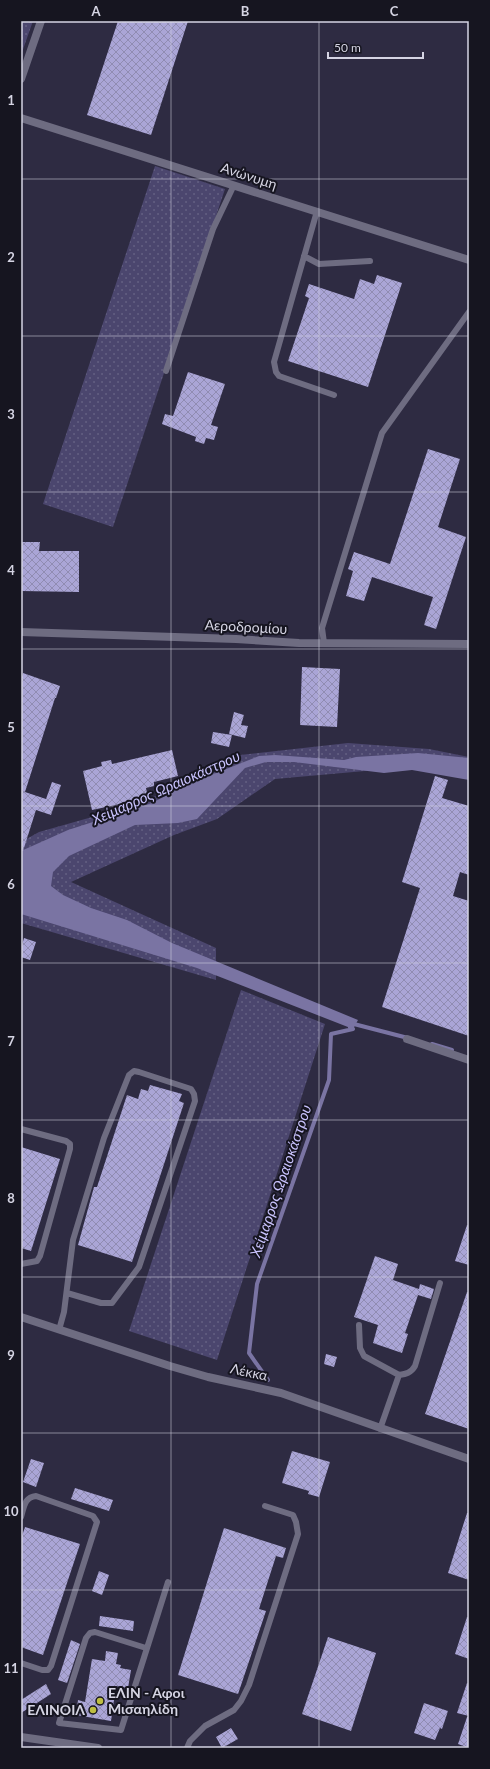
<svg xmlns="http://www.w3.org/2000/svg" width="490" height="1769" viewBox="0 0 490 1769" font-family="Lato,sans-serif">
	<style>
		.green { fill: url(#green-dots) }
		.water { fill: #7a74a3 }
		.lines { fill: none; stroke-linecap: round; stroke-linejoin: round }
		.stream { stroke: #7a74a3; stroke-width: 4 }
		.building { fill: url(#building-cross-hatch) }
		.service { stroke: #6e6c81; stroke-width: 6 }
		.minor { stroke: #6e6c81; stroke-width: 8 }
		.tertiary { stroke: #6e6c81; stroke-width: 8 }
		.grid { fill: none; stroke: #d5d4e3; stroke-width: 1; stroke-opacity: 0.55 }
		.poi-dot { fill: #bebe42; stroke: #161520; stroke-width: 1.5 }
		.labels { text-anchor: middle; stroke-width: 4; stroke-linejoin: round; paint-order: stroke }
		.street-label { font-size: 14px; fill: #d5d4e3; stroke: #161520 }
		.poi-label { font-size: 14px; font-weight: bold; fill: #d5d4e3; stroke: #161520; text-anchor: start }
		.water-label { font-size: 15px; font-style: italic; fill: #c8c2fc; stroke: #161520 }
		.neatline { fill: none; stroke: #d5d4e3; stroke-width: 1.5 }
		.grid-label { font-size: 13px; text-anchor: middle; font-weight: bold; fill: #d5d4e3 }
	</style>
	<defs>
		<pattern id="green-dots" width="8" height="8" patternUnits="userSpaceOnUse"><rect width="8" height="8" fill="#4b466e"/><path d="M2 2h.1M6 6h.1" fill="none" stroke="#646083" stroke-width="1.8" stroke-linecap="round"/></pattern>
		<pattern id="building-cross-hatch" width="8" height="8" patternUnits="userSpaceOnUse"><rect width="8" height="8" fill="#aaa5d6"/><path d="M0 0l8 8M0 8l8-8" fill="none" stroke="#908cb2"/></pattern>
	</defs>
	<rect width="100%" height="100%" fill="#2e2b42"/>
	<path class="green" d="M21,21H33L21,55Z
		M155,166L225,189L113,527L43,504Z
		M348,743L429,749L469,757V778L421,766L275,779L217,819L174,835L71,882L216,948V980L21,923V842L39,832L117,810L205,778L240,755Z
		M241,990L325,1024L217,1360L129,1331Z"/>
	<path class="water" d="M418,753L469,758V780L412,770L384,773L294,762H266L245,768L197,819L178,823L135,825L69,856L53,872L51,886L63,895L91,908L127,920L172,943L358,1020L353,1029L197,968L21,914V851L68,830L152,803L186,785L259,756L275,755L344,760L356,757Z"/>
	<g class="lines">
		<path class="stream" d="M350,1023L408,1038
			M432,1044L452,1050
			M268,1380L249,1353L257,1284L329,1080L331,1034L353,1029L350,1027"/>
	</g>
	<path class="building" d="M118,21H188L151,135L87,115Z
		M377,275L402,283L368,387L288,361L309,298L305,296L309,284L354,299L360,279L374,284Z
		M188,372L225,384L211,425L218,427L214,440L206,438L204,444L195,441L196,437L162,424L165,414L173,416Z
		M428,449L460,459L438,527L466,537L436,629L424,625L433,597L372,577L364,601L346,596L353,571L348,569L354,552L390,564Z
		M21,542H40L39,551H79V592L21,591Z
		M302,667L340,669L337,727L300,725Z
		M23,673L60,686L56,698H55L25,792L46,799L52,782L61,785L51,815L36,810L23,851L21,850V681Z
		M234,712L244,715L241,725L248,726L245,738L229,734Z
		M213,732L232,735L229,747L211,743Z
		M172,750L178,776L154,782V786L146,788L148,798L92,810L83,771L102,766L101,762L111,760L112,764Z
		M435,776L448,780L442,798L469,806V875L460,872L453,896L469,901V1036L382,1007L420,888L402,882Z
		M24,938L36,942L30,960L21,957V949Z
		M150,1085L182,1094L179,1101L184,1103L132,1262L78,1245L94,1187H97L127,1095L138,1099L141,1089L148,1091Z
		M21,1147L60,1159L31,1251L21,1248Z
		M467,1225L469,1226V1265L455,1261Z
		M375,1256L398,1264L393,1280L419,1289L420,1284L434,1289L431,1299L418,1295L405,1333L408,1334L402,1353L373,1343L378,1325L354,1317Z
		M467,1292H469V1429L425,1414Z
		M326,1354L337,1357L334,1367L324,1364Z
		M292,1451L330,1462L319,1497L308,1494L309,1491L282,1483Z
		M31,1459L44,1463L36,1487L23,1482Z
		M75,1488L113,1500L109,1511L71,1499Z
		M467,1513H469V1580L448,1573Z
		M25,1527L80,1544L43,1655L21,1647V1539Z
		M224,1528L286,1548L283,1558L276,1556L259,1609L266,1611L238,1694L178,1675Z
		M99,1571L109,1575L102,1595L92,1591Z
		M100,1616L134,1621L133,1631L99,1626Z
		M467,1617L469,1618V1659L455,1654Z
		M328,1637L376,1653L351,1731L302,1714Z
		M71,1640L80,1644L67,1683L58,1680Z
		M106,1651L118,1653L116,1664L121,1665L120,1668L131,1670L128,1688L116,1686L111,1721L76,1715L78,1700L85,1702L92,1659L105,1661Z
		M467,1683L469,1684V1716L457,1713Z
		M46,1684L51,1694L21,1713V1700Z
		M424,1703L448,1711L442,1729L440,1728L435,1740L414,1733Z
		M467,1717H469V1748L458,1744Z
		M231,1728L238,1739L222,1748L216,1737Z"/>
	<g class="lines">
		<path class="service" d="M317,211L274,362L276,372L279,376L334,395
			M304,256L319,264L370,261
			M166,371L213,229L234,185
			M324,643L322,628L382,433L469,312
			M21,1129L66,1141L70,1144V1149L40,1256L37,1261L21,1264
			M359,1325L360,1348L364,1356L399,1375
			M59,1330L64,1312L73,1240L104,1138L129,1075L134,1071L139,1072L191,1089L194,1094L195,1101L139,1267L112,1303H101L67,1293
			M380,1429L399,1375C406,1374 411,1373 415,1366L440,1283
			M21,1517C24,1508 24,1497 36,1496L93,1516L97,1522L51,1666L48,1670H42L21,1663
			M146,1648L95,1632L90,1633L86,1638L59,1723L121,1730L168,1582
			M187,1748L190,1741L205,1726L234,1710L241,1701L249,1685L298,1534L296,1522L293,1515L265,1506"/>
		<path class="minor" d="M21,118L469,260
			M407,1039L469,1060
			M21,1317L170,1366L208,1377L281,1393L469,1459"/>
		<path class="tertiary" d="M21,79L41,21
			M21,632L236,639L299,643L469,644
			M21,1737L98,1748"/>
	</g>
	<path class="grid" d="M171,21V1748M319,21V1748M21,179H469M21,336H469M21,492H469M21,649H469M21,806H469M21,963H469M21,1120H469M21,1277H469M21,1433H469M21,1590H469"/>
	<g class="poi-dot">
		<circle cx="100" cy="1701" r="4"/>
		<circle cx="93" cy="1710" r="4"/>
	</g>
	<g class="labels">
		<g class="street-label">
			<text transform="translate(249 176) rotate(18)" y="5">Ανώνυμη</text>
			<text transform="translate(246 627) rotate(3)" y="5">Αεροδρομίου</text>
			<text transform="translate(249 1372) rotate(12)" y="5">Λέκκα</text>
		</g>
		<g class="poi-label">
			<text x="108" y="1698">ΕΛΙΝ - Αφοι<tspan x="108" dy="16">Μισαηλίδη</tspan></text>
			<text x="85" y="1715" text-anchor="end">ΕΛΙΝΟΙΛ</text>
		</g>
		<g class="water-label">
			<text transform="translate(166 788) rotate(-24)" y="5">Χείμαρρος Ωραιοκάστρου</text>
			<text transform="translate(281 1181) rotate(-71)" y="5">Χείμαρρος Ωραιοκάστρου</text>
		</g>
	</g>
	<rect width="490" height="1769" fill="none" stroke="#161520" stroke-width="44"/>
	<path d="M328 52v6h95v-6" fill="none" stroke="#d5d4e3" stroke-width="2"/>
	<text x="334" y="52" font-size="12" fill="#d5d4e3" stroke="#161520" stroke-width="3" paint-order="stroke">50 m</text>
	<rect x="22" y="22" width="446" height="1725" class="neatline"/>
	<g class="grid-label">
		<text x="96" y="16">A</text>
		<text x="245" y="16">B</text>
		<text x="394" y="16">C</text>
		<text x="11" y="105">1</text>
		<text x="11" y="262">2</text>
		<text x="11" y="419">3</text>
		<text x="11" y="575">4</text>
		<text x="11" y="732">5</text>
		<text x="11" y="889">6</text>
		<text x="11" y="1046">7</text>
		<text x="11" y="1203">8</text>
		<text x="11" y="1360">9</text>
		<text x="11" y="1516">10</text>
		<text x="11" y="1673">11</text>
	</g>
</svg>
